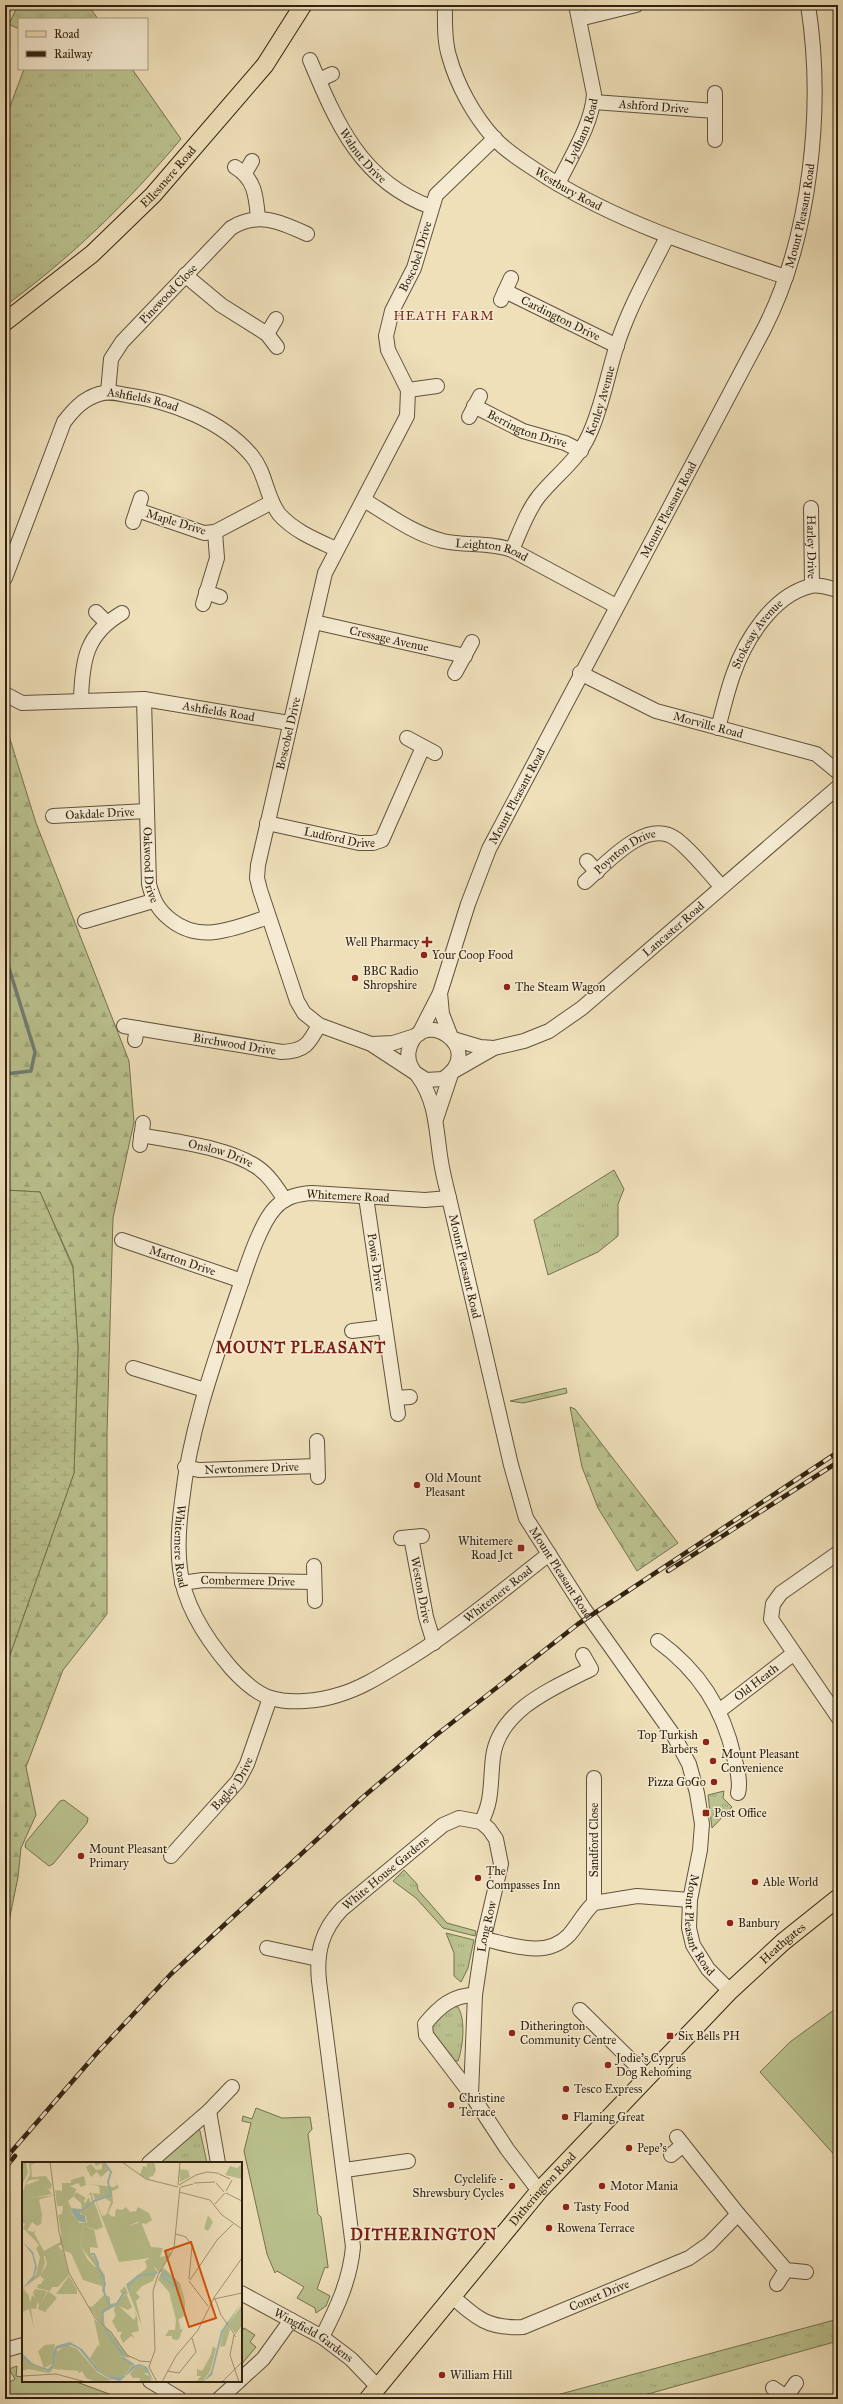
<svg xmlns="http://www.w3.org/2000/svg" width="843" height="2404" viewBox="0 0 843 2404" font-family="'IM FELL Great Primer',serif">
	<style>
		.grass { fill: url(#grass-tufts); stroke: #757250 }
		.forest { fill: url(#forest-firs); stroke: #757250 }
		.wetland { fill: url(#wetland-marsh); stroke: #757250 }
		.garden { fill: #bac28f; stroke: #757250 }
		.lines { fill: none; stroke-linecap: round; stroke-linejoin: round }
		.stream { stroke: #707e74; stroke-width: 3.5 }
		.minor-casing { stroke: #60523b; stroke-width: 16 }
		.major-casing { stroke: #302211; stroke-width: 19 }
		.minor { stroke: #f5ebd2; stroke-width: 14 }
		.major { stroke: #efe0ba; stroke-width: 17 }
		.rail-casing { stroke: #302211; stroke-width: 4.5 }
		.rail { stroke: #f5ebd2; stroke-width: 3; stroke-dasharray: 9; stroke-linecap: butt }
		.poi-dot { fill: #8f2418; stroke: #f5ebd2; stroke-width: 1.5 }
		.labels { text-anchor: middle; stroke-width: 3; stroke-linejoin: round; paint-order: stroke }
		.street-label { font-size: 12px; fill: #302211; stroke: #f5ebd2 }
		.poi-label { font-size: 12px; fill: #302211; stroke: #f5ebd2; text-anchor: start }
		.neighbourhood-label { font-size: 13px; letter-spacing: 1px; fill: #7a1f14; stroke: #f5ebd2 }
		.district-label { font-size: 16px; font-weight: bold; letter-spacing: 1px; fill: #7a1f14; stroke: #f5ebd2 }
		.inset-river { fill: none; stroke: #9bbcb6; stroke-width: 2 }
		.inset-road { fill: none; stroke: #a39476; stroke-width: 1 }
		.view { fill: #d6540c; fill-opacity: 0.15; stroke: #d6540c; stroke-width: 2 }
		.inset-edge { fill: none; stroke: #302211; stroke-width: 2 }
	</style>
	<defs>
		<pattern id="grass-tufts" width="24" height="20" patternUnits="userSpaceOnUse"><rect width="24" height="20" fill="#bac28f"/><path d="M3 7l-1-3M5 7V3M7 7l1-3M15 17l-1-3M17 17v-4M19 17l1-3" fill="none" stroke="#a0a67a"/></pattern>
		<pattern id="forest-firs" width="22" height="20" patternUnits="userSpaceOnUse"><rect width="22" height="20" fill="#bac28f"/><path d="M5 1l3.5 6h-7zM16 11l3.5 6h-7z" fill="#a0a67a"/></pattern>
		<pattern id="wetland-marsh" width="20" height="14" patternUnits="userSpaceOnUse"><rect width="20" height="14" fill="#bac28f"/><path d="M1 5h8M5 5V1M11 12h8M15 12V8" fill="none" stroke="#a0a67a"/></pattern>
	</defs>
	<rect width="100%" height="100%" fill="#efe0ba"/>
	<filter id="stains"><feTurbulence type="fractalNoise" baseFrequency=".005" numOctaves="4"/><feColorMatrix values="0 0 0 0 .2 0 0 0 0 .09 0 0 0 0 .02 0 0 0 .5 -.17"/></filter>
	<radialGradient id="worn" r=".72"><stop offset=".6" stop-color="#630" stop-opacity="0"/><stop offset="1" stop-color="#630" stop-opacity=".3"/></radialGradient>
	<path class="grass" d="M18,5H88L98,19H19V29L9,24Z
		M24,69H132L181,139C126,204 73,256 5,306V108L9,109Z
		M614,1170L624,1189L618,1204V1236L598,1252L548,1275L534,1220Z
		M566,1388L567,1393L523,1403L510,1401Z
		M724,1791L723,1798L732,1807L712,1828L708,1795Z
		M404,1870L417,1884L418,1890L447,1923L476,1931L475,1936L443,1928L416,1898L393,1881Z
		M446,1933L474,1940L468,1968L461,1982L454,1976V1953Z
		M451,2006L458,2007C466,2020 463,2047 458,2061H452L432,2034L431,2027Z
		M198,2128L200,2131L207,2163H157Z
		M838,2319V2341L630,2399H542Z"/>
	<path class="forest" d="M5,723L36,823L129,1061L134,1122L113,1218L107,1434V1614L63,1670L26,1767L36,1815L21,1848L18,1877L5,1941V1669L74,1473L78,1348L73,1266L40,1192L5,1190V1138L10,1136L5,1117Z
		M570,1407L575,1409L678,1543L637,1571L598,1508L582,1467Z"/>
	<path class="wetland" d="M5,1190L40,1192L73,1268L78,1348L74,1473L5,1669Z"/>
	<path class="garden" d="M64,1800L88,1818L87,1823L53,1864L49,1866L25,1847L26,1842L60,1801Z
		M838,2007V2159L760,2072L790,2042Z
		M256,2108L282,2118L310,2117L312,2129L308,2134L318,2214L321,2217L328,2266V2268L325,2267L317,2289L330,2296L326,2306L316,2313L315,2308L297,2298L304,2287L277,2271L275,2273L267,2254L244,2151L251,2123L242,2121L243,2116L252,2119Z
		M244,2328L255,2335L250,2342L256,2347L241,2365V2333Z
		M17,2366L16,2376L23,2377V2381H74L120,2398L123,2396L126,2399H5V2385L15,2379L9,2369Z"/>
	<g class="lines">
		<path class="stream" d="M5,955L35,1052L31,1071L5,1074"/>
		<defs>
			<g id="minor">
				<path id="s1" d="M445,5C445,22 444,40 449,56C457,85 474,116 494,138C509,154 530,166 548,178C623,224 702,249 786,277"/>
				<path d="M579,19L636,5"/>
				<path id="s2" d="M310,60C337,124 361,181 431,207"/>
				<path d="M319,80L332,74"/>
				<path d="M715,93V140"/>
				<path id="s3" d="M594,102L715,111"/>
				<path d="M235,167C255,179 256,196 258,218"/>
				<path d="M245,173L252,161"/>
				<path id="s4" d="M558,184C571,156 592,125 594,94L576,5"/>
				<path d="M185,275L221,305L267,334L277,347"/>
				<path id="s5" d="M505,291L617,346"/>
				<path d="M501,300L511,278"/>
				<path d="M267,334L276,319"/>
				<path d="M408,390L437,386"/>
				<path id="s6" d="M108,392L111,359L122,342L231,228C257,211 281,222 307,234"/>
				<path id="s7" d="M474,406L523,431L565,443L581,451"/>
				<path d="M469,417L480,396"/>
				<path id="s8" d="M364,500C389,515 414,534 443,541C466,546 490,542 512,550L616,606"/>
				<path id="s9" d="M811,508L812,585"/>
				<path d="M137,510L204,533L215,532L272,502"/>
				<path d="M133,522L141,498"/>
				<path id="s10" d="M512,550C520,532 527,511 539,496C556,475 578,460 589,435C602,407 607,377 616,348C628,309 649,273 667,237"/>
				<path id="s11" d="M5,578L64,422C74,409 83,399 99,394C108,391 117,393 126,395C171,401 223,421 252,456C266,473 266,497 279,514C294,531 316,540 336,549"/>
				<path d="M206,592L220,597"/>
				<path d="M203,604L217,558L215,532"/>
				<path d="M96,612L106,622"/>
				<path id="s12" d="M314,622L465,656"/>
				<path d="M455,673L472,642"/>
				<path id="s13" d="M580,673L656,711L816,754L838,772"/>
				<path id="s14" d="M5,694L22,703L144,699L289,723"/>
				<path id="s15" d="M144,699L149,884C153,900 158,910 171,920C201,944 235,928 268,917"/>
				<path d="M81,700C82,660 86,634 122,613"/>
				<path id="s16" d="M718,728C723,710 727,692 733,675C745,640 773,595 811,586C819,584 830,588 838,590"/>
				<path d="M407,738L435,753"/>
				<path id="s17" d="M53,816L147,811"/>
				<path id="s18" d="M267,823L359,843H373L382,840L423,747"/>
				<path d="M587,861L597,872"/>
				<path id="s19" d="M585,882C606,864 646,817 676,839C693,852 707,871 721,886"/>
				<path d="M85,921L153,901"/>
				<path d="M440,993L442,1014L451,1037"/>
				<path id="s20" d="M124,1026L282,1052C305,1051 309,1044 319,1025"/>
				<path id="s21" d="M419,1034L440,993L468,904L489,849L764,329C811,237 824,106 808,5"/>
				<path d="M453,1039L480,1047L494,1048"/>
				<path d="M135,1040L137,1028"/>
				<path d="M372,1044L393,1043L415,1036"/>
				<path id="s22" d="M452,1072L494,1048L524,1041L549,1031L582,1008L838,787"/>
				<path id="s23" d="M416,1074C409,1066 406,1057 410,1046C423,1006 488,1049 443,1079L426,1080L371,1044L319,1025L304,1013L297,1001L260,890L257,878L258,865L325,573L407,416L408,390L388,350L386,336L392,311L414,268L436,195L495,138"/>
				<path id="s24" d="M418,1076C437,1102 436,1132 441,1162C443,1174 446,1186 449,1198L511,1465L526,1518L584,1609L674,1736L689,1764L697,1793L702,1824L700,1850L690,1900L689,1928L693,1945L708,1969L730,1991"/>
				<path d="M436,1119L451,1074"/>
				<path id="s25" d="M141,1135C177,1142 227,1147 257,1167C269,1175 277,1188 285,1200"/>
				<path d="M140,1145L143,1123"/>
				<path id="s26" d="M366,1197L398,1414"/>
				<path id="s27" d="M449,1198L425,1200L312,1193C297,1194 285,1197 275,1208C259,1225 245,1272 237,1295C214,1363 190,1429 182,1501C179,1523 177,1546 180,1569C184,1606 207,1640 231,1668C241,1679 257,1694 271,1698C290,1704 319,1701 338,1695C359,1689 377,1678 395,1667C450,1635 499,1593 549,1554"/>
				<path id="s28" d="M122,1240L242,1281"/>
				<path d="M352,1331L385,1327"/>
				<path d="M133,1368L205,1390"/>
				<path d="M396,1398L410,1397"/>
				<path d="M317,1441L318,1477"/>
				<path id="s29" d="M185,1467L199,1470L317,1466"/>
				<path id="s30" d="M411,1537L426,1617L434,1643"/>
				<path d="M401,1538L422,1536"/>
				<path d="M838,1553L781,1593L773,1604L771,1619L838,1717"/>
				<path d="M314,1566L315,1601"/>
				<path id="s31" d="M182,1583L203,1580L314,1582"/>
				<path d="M658,1641C699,1671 723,1708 734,1757C737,1768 741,1782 738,1793"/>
				<path id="s32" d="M719,1711L793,1654"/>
				<path d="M594,1778V1903"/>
				<path id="s33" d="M171,1856L238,1781L247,1764L270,1698"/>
				<path d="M484,1939C513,1945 546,1959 569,1935C578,1925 584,1912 594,1903L637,1896L690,1900"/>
				<path d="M267,1948L318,1959"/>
				<path d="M580,2010L648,2077"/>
				<path d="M471,2094L426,2035L425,2024C439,2007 452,1995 475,1995"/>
				<path d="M209,2111L232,2087"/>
				<path d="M671,2155L683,2145"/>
				<path d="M149,2163L209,2111L218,2163"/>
				<path d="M345,2170L408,2161"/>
				<path id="s34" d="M539,2191L507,2149L471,2094L475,1995L483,1941L501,1864L496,1839L489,1829L481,1822C493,1801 490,1781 493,1757C499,1710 553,1688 591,1669L583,1655"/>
				<path d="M738,2214L786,2270L806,2272"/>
				<path d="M777,2284L786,2270"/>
				<path id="s35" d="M241,2293L322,2337L351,2359L377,2386"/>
				<path id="s36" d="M452,2296C476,2318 488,2329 523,2327L689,2258L709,2244L738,2214L677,2137"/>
				<path id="s37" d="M322,2337C337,2308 350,2280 353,2247L319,1981C316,1952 322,1930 342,1909L443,1825L459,1818L481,1822"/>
				<path d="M5,2350L23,2345"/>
				<path d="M241,2379L263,2359L291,2320"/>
				<path d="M150,2381L180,2399"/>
				<path d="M773,2388L789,2399"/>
				<path d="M786,2397L796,2383"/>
				<path d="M219,2399L239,2381"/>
			</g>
			<g id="major">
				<path id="s38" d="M5,322L92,254L153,195L265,65L303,5"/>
				<path id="s39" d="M368,2399L539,2191L730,1991L783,1942L838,1898"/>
			</g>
		</defs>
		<use href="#minor" class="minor-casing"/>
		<use href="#major" class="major-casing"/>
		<use href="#minor" class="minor"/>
		<use href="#major" class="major"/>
		<defs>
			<path id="rail" d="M668,1571L838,1462
				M5,2159L97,2053L171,1974L363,1797L435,1736L578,1624L838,1452
				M5,2168L15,2156"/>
		</defs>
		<use href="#rail" class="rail-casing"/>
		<use href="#rail" class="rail"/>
	</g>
	<g class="poi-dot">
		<path d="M425 936h4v4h4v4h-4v4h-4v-4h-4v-4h4z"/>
		<circle cx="424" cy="955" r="4"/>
		<circle cx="355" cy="978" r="4"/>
		<circle cx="507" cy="987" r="4"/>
		<circle cx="417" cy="1485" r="4"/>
		<rect x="517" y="1544" width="8" height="8" rx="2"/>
		<circle cx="706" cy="1742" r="4"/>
		<circle cx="713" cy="1761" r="4"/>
		<circle cx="714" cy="1782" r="4"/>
		<rect x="702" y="1809" width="8" height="8" rx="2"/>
		<circle cx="81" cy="1856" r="4"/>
		<circle cx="478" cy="1878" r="4"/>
		<circle cx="755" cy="1882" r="4"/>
		<circle cx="730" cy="1923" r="4"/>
		<circle cx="512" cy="2033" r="4"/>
		<rect x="666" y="2032" width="8" height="8" rx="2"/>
		<circle cx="608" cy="2065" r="4"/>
		<circle cx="566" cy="2089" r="4"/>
		<circle cx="451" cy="2105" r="4"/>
		<circle cx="565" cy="2117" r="4"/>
		<circle cx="629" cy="2148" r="4"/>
		<circle cx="512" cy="2186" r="4"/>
		<circle cx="602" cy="2186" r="4"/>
		<circle cx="566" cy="2207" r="4"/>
		<circle cx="549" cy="2228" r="4"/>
		<circle cx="442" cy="2375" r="4"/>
	</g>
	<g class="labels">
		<g class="street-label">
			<text dy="4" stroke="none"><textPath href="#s3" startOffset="60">Ashford Drive</textPath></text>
			<text dy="4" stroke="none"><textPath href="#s4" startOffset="58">Lydham Road</textPath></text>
			<text dy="4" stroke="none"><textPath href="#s2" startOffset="110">Walnut Drive</textPath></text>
			<text dy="4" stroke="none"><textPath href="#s38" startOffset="219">Ellesmere Road</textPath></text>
			<text dy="4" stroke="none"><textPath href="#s1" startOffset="236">Westbury Road</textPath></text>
			<text dy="4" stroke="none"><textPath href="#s21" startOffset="906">Mount Pleasant Road</textPath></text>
			<text dy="4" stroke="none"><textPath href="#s23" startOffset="1090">Boscobel Drive</textPath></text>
			<text dy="4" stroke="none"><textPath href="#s6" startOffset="120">Pinewood Close</textPath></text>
			<text dy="4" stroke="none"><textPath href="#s5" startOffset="62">Cardington Drive</textPath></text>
			<text dy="4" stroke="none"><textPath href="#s10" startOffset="176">Kenley Avenue</textPath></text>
			<text dy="4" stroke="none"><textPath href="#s11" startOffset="257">Ashfields Road</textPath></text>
			<text dy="4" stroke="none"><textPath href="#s7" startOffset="58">Berrington Drive</textPath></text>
			<text dy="4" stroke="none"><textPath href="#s21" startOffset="582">Mount Pleasant Road</textPath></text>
			<text transform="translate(176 522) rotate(17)" y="4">Maple Drive</text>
			<text dy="4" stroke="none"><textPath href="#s9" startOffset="39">Harley Drive</textPath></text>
			<text dy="4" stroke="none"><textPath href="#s8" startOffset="139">Leighton Road</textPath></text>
			<text dy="4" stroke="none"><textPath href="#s16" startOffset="103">Stokesay Avenue</textPath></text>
			<text dy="4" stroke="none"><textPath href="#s12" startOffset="77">Cressage Avenue</textPath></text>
			<text dy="4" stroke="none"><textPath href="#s14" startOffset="217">Ashfields Road</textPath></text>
			<text dy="4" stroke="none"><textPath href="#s13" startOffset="139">Morville Road</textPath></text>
			<text dy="4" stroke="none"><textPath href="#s23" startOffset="578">Boscobel Drive</textPath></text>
			<text dy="4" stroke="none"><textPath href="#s21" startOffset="258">Mount Pleasant Road</textPath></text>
			<text dy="4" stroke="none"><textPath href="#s17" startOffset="47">Oakdale Drive</textPath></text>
			<text dy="4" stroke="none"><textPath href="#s18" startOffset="74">Ludford Drive</textPath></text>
			<text dy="4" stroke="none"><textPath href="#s19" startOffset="51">Poynton Drive</textPath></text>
			<text dy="4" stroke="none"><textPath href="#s15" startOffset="166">Oakwood Drive</textPath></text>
			<text dy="4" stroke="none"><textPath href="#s22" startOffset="267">Lancaster Road</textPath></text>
			<text dy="4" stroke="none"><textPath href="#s20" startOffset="112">Birchwood Drive</textPath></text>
			<text dy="4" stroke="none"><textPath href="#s25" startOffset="82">Onslow Drive</textPath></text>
			<text transform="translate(348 1196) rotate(3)" y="4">Whitemere Road</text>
			<text dy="4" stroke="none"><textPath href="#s28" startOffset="64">Marton Drive</textPath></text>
			<text dy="4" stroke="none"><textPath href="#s26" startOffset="66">Powis Drive</textPath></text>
			<text dy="4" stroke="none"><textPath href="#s24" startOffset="197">Mount Pleasant Road</textPath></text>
			<text dy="4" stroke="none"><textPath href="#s29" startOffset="67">Newtonmere Drive</textPath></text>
			<text dy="4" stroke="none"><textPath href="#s27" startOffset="533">Whitemere Road</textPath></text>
			<text dy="4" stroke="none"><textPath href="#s24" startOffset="521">Mount Pleasant Road</textPath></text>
			<text dy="4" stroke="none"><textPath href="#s31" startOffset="66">Combermere Drive</textPath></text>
			<text dy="4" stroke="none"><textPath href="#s30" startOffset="54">Weston Drive</textPath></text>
			<text dy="4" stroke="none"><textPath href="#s27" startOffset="977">Whitemere Road</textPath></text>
			<text dy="4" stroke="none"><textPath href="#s32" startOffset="47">Old Heath</textPath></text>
			<text dy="4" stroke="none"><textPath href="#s33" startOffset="95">Bagley Drive</textPath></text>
			<text transform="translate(594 1840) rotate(-90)" y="4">Sandford Close</text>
			<text dy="4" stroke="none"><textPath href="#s37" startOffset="499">White House Gardens</textPath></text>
			<text dy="4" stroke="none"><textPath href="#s24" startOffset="917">Mount Pleasant Road</textPath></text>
			<text dy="4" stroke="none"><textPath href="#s34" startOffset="287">Long Row</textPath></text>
			<text dy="4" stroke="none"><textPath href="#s39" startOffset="617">Heathgates</textPath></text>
			<text dy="4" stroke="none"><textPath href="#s39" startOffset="273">Ditherington Road</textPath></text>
			<text dy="4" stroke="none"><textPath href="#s36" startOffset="163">Comet Drive</textPath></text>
			<text dy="4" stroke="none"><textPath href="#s35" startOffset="84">Wingfield Gardens</textPath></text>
		</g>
		<g class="poi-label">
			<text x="419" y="946" text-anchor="end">Well Pharmacy</text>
			<text x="432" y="959">Your Coop Food</text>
			<text x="363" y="975">BBC Radio<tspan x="363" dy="14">Shropshire</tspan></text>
			<text x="515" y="991">The Steam Wagon</text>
			<text x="425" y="1482">Old Mount<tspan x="425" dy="14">Pleasant</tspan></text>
			<text x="513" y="1545" text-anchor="end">Whitemere<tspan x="513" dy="14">Road Jct</tspan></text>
			<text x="698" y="1739" text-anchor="end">Top Turkish<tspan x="698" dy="14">Barbers</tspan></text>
			<text x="721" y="1758">Mount Pleasant<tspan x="721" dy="14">Convenience</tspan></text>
			<text x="706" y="1786" text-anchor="end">Pizza GoGo</text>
			<text x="714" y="1817">Post Office</text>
			<text x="89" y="1853">Mount Pleasant<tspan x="89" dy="14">Primary</tspan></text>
			<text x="486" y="1875">The<tspan x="486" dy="14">Compasses Inn</tspan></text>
			<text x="763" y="1886">Able World</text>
			<text x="738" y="1927">Banbury</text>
			<text x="520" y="2030">Ditherington<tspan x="520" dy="14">Community Centre</tspan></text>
			<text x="678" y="2040">Six Bells PH</text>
			<text x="616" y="2062">Jodie's Cyprus<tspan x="616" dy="14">Dog Rehoming</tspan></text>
			<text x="574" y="2093">Tesco Express</text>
			<text x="459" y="2102">Christine<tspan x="459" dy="14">Terrace</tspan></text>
			<text x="573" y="2121">Flaming Great</text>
			<text x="637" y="2152">Pepe's</text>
			<text x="504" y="2183" text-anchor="end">Cyclelife -<tspan x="504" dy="14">Shrewsbury Cycles</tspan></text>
			<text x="610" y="2190">Motor Mania</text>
			<text x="574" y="2211">Tasty Food</text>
			<text x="557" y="2232">Rowena Terrace</text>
			<text x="450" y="2379">William Hill</text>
		</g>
		<g class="neighbourhood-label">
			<text x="444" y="320">HEATH FARM</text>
		</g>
		<g class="district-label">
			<text x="301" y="1353">MOUNT PLEASANT</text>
			<text x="424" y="2240">DITHERINGTON</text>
		</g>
	</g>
	<g transform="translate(22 2162)">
		<rect width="220" height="220" fill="#efe0ba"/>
		<path d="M0,0H4L6,11L0,23ZM72,0H82L87,8L79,15L75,10L69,15L64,5L69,2L74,8L80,7V1L74,4ZM125,0H132L134,8L131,14L127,15L128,18L118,13L121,4L125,5ZM220,2V17L203,13L208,4L215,6ZM157,7L166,8L168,15L158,20ZM62,14L64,23L58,25L57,21L48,24L54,27L52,34L46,39L49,46L47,48L58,62V67L39,72L36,53L40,52L41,44H35L33,28L40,29V21H49V18ZM15,19L20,20L30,32L8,36L4,23ZM67,35L69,43L72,40L76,50L75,58L63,54L68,43L63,47L62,42ZM17,37L20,53L19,62L15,64L10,60L5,69L1,67L3,62L0,60V42ZM186,53L191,60L186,69L182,67ZM85,54L98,55L107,64L119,60L129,85L141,86L138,95L144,94V87L150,92L137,110L130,102V104L125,105L123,99L128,96L97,100L80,56ZM61,63L72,68L76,86L68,85V90L76,101L75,106L59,85ZM37,87L41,89L47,113L36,125H30L28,129L15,126L16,122H19L22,117L18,114L25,102L23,93ZM47,114L55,127V132H34ZM129,115L132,116L131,119L120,124L114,131L118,135L114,139L120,164L107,131L112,125L107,128L108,126L113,119ZM135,116L149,127L158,167L160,168L162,164L157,177L155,178L150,177V174H143L147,168H153L154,158L147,130ZM1,126L7,134L12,166L7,147L0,150ZM13,127L25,129L19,142L26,129L35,136L23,150L16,147L17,143L11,131ZM104,131L110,145L106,148L97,144L112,158L114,154L112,146L117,161L115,158L117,169L109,171L113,176L109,174L101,181L98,174L100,170H96L90,159L94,154L92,149L94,144ZM83,132L86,142L80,145L78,161L66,144L70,145ZM220,143V163L214,172L206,162ZM72,157L87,168L108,196L98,194L111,202L102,214L89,215L79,210L68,196L76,183L78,185ZM205,163L208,168L203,184L198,185L201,170ZM33,182L30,202L22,206L16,189L23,183ZM45,183L55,187L76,211L90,218L74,220L64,216L60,209L58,211H56L57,209L32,207L34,190ZM191,184L194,187L188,209L181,219H175L179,214H175V207L180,209L189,193ZM121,204L126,210L122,212L128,214L130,220H117L118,216H111L108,212L114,205Z" fill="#bac28f"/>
		<path d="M7,0L13,1L9,3L10,15L24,14L30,23L28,28L15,19L18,17L7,18L4,22L8,36L33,33L1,42L0,33L4,20L8,12ZM93,18L97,26L90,29L91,41L86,51L89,54L80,56L69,27L71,31L78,32L77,24L68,22L92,25L95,23ZM76,36H83L89,40L84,53L80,54L74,39ZM54,30L64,36L62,39L63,46L70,40L68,32L64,35L69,30L72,40L63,54L59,52L58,48L49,49L57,61H65L64,53L75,58L76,50L81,65L74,68L61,63L59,85L66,98L73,105L77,104L83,114V132L80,124L61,118L49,91L42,89L40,83L36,84L41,89L37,87L22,94L23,102L18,114L1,126L14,113L18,95L14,86L17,83L3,68L11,70L14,68L12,71L22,89L38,80L39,72L45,67H58V62L53,57V54L47,48L49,46L60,47L59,41L52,35ZM104,45L108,50L114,49L116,45L127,51L130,58L124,62L115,60L107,64L93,54L94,47L100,48ZM129,100L131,102L133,107L136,110L142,106L158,121L163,139V156L158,128L151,125L146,116L151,120L141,110L134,111L133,116L113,120L108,127L112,125L107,131L104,122L124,107L125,103L130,104ZM103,124L106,132L103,131L92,149L93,144L81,151L83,165L78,159V152L80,145L85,142V134L88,135V142L94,141L100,132L98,129ZM10,133L16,138L14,147L7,146ZM33,190V205L27,211L6,207L0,209V195L24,209L31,206Z" fill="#bac28f" fill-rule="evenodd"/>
		<path d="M140,109L152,119L146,116L151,124L158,128L162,154L156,158L160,168L155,159L149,127L136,118ZM99,153L110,165L108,168L93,158V154Z" fill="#bac28f"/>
		<path d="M52,47L59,48L58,52L63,54L64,61L56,59L49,49ZM0,79L11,90L15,105L12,116L0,127L11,114L13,104L10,92ZM220,140L201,170L190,213L181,220L189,210L199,169ZM48,180L60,187L79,210L89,215L103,214L110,204L118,202L125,205L132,220L121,204L114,205L98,219L89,217L75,209L57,187L49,183L35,187L31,206L26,209L8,202L0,195V191L11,202L26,207L30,203L31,190L34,184Z" fill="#9bbcb6"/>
		<path class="inset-river" d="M72,39L89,33L86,20L89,10L82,0M59,49L72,39M69,92H72L76,101V107L80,112L83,122L81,128L88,144M139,112L152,124L155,122L141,109M107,128L106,124L116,114L135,111M80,161L81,149L95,142L102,131H104M82,166L102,194M100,195L112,203"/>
		<path class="inset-road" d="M28,0L37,70L47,111L73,156L89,170L105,193L118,199L129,200M100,0L124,17L156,25M172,21L193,20M194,21L202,30M156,23L158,0M157,23L174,13L185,10L195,11L208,17M159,25L171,22M204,29L210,18M157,30L188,38L200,53L220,67M204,31L220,39M193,42L203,31M154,72L164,75L170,84L167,117M168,118L195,78L211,62M167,119L186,144M191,137L220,96M192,137L220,131M193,137L199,153L213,173M214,175L212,173L208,193L217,220M145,209L157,211L174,190L170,176M0,214L34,212L64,220M135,220L127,205L133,188L131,129L136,113L152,86L158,25M140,220L154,194L176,168L192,136M200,220L220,200"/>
		<path class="view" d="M169,80L194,156L167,165L143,89Z"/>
		<rect width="220" height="220" class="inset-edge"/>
	</g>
	<rect width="843" height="2404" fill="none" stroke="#efe0ba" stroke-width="20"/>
	<rect x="6" y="6" width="831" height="2392" fill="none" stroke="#302211" stroke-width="2"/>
	<rect x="10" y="10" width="823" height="2384" fill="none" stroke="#302211"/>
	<rect x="18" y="18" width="130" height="52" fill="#f5ebd2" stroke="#a69b85"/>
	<rect x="26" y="31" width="20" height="6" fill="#efe0ba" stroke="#a69b85"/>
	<text x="54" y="38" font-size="12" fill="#302211">Road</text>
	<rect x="26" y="51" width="20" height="6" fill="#302211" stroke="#a69b85"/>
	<text x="54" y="58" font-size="12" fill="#302211">Railway</text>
	<rect width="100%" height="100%" filter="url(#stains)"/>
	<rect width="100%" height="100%" fill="url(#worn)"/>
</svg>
